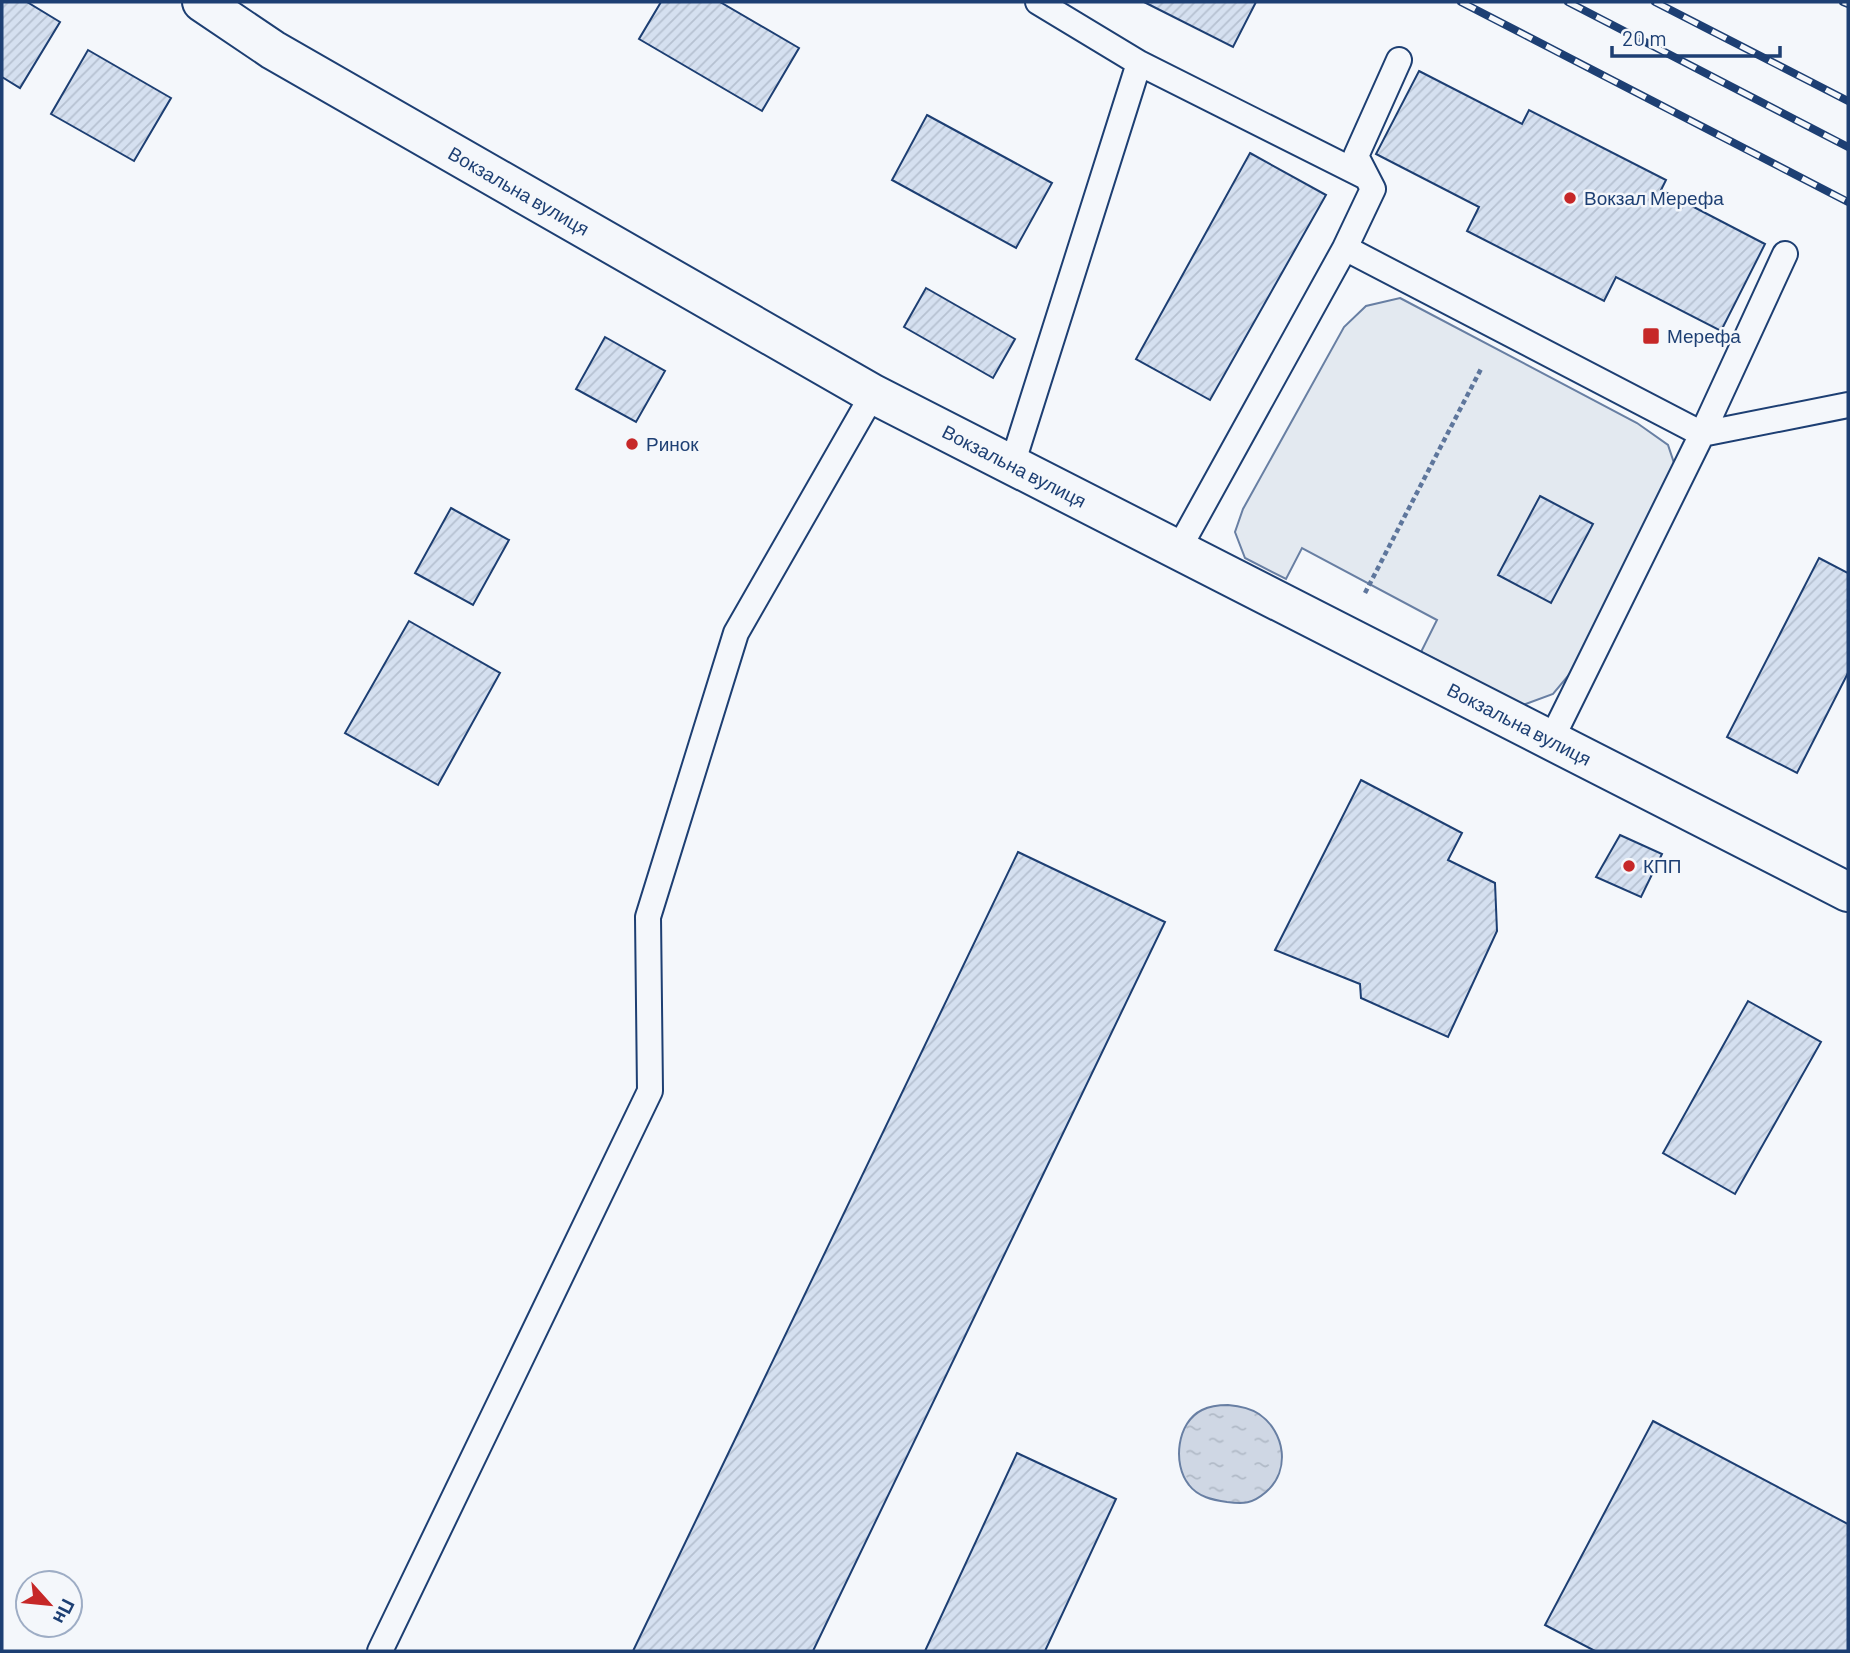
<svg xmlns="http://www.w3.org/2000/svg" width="1850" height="1653" viewBox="0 0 1850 1653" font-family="Barlow,sans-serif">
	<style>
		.green { fill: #e3e9f0; stroke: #687fa3; stroke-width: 2 }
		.water { fill: url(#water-ripples); stroke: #687fa3; stroke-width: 2 }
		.building { fill: url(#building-hatch); stroke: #1d3f73; stroke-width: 2 }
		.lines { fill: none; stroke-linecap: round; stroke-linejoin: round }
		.service-casing { stroke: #1d3f73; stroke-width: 28 }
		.tertiary-casing { stroke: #1d3f73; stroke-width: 42 }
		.path { stroke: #5e769c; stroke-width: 4.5; stroke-dasharray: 5 3.5; stroke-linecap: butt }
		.service { stroke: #f4f7fb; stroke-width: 24 }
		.tertiary { stroke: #f4f7fb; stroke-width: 38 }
		.rail-casing { stroke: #1d3f73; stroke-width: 8 }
		.rail { stroke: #f4f7fb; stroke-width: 5; stroke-dasharray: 16; stroke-linecap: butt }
		.poi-dot { fill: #c62828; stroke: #f4f7fb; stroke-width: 2.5 }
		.labels { text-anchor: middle; stroke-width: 5; stroke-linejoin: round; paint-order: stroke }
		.street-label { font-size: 19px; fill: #1d3f73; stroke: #f4f7fb }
		.poi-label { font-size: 19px; fill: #1d3f73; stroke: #f4f7fb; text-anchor: start }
	</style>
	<defs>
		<pattern id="water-ripples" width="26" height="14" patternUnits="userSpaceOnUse" patternTransform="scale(1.75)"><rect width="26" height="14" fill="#cfd7e4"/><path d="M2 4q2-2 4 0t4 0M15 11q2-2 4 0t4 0" fill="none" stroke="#b1bac7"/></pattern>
		<pattern id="building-hatch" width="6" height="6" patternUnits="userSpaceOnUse" patternTransform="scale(1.75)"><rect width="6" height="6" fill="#d5e0f0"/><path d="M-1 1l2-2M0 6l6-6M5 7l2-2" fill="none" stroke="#b6c1d1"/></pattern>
	</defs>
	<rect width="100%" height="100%" fill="#f4f7fb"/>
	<path class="green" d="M1400,298L1637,423L1668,445L1676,469L1573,670L1553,694L1523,705L1421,652L1437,620L1302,548L1286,579L1245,558L1235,532L1243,509L1344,327L1366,306Z"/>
	<path class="water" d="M1228,1405C1239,1406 1250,1408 1259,1414C1285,1432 1291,1470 1266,1492C1252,1504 1244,1504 1227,1502C1213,1500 1198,1497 1189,1485C1172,1464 1177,1422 1202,1410C1210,1406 1220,1405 1228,1405Z"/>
	<path class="building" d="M2,2H27L60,22L20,88L2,77Z
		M661,2H720L799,48L762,111L639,39Z
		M1144,2H1256L1233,47Z
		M88,50L171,98L134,161L51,114Z
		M1419,71L1522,124L1529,110L1666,180L1661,190L1765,244L1721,331L1616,277L1604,301L1467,231L1479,207L1376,154Z
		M927,115L1052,183L1016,248L892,180Z
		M1250,153L1326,195L1210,400L1136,359Z
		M926,288L1015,339L993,378L904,327Z
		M605,337L665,371L636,422L576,389Z
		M1540,496L1593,524L1551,603L1498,575Z
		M451,508L509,540L473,605L415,573Z
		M1819,558L1848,573V673L1797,773L1727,737Z
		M409,621L500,673L438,785L345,733Z
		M1361,780L1462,833L1448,860L1495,883L1497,931L1448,1037L1361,998L1360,984L1275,950Z
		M1620,835L1662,854L1641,897L1596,877Z
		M1018,852L1165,922L813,1651H633Z
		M1748,1001L1821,1042L1735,1194L1663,1153Z
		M1653,1421L1848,1524V1651H1595L1545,1625Z
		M1017,1453L1116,1499L1045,1651H925Z"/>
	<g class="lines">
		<defs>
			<path id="service" d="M1139,63L1366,177
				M1345,248L1373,189L1356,156L1399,60
				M1702,434L1785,254
				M1702,434L1848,405
				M1012,465L1139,63L1038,2
				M1178,550L1345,248L1702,434L1551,740
				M380,1651L650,1091L648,917L736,633L873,394"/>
			<g id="tertiary">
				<path id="s1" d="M202,2L273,50L873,394L1848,892"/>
			</g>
		</defs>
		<use href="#service" class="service-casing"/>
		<use href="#tertiary" class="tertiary-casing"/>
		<path class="path" d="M1365,593L1482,367"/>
		<use href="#service" class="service"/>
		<use href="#tertiary" class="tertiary"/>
		<defs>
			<path id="rail" d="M1461,2L1848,202
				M1568,2L1848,147
				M1655,2L1848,101
				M1843,2L1848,4"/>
		</defs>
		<use href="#rail" class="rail-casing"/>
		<use href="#rail" class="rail"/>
	</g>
	<g class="poi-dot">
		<circle cx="1570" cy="198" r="7"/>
		<rect x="1642" y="327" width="18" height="18" rx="3.5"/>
		<circle cx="632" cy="444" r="7"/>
		<circle cx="1629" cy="866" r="7"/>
	</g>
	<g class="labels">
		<g class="street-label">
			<text dy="7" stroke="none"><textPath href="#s1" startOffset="369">Вокзальна вулиця</textPath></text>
			<text dy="7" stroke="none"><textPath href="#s1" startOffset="936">Вокзальна вулиця</textPath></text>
			<text dy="7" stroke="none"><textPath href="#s1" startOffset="1503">Вокзальна вулиця</textPath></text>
		</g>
		<g class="poi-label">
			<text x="1584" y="205">Вокзал Мерефа</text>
			<text x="1667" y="343">Мерефа</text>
			<text x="646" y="451">Ринок</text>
			<text x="1643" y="873">КПП</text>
		</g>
	</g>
	<rect width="1850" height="1653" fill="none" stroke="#1d3f73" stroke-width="7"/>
	<g transform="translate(49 1604) rotate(117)"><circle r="33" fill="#f4f7fb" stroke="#9eadc5" stroke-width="2"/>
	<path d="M0-5L12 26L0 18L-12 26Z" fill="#c62828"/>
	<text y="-10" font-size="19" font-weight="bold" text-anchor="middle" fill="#1d3f73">Пн</text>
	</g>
	<path d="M1612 46v10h168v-10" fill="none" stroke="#1d3f73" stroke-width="3.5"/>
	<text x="1622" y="46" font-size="21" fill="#1d3f73" stroke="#f4f7fb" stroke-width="5" paint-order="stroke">20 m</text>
</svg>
